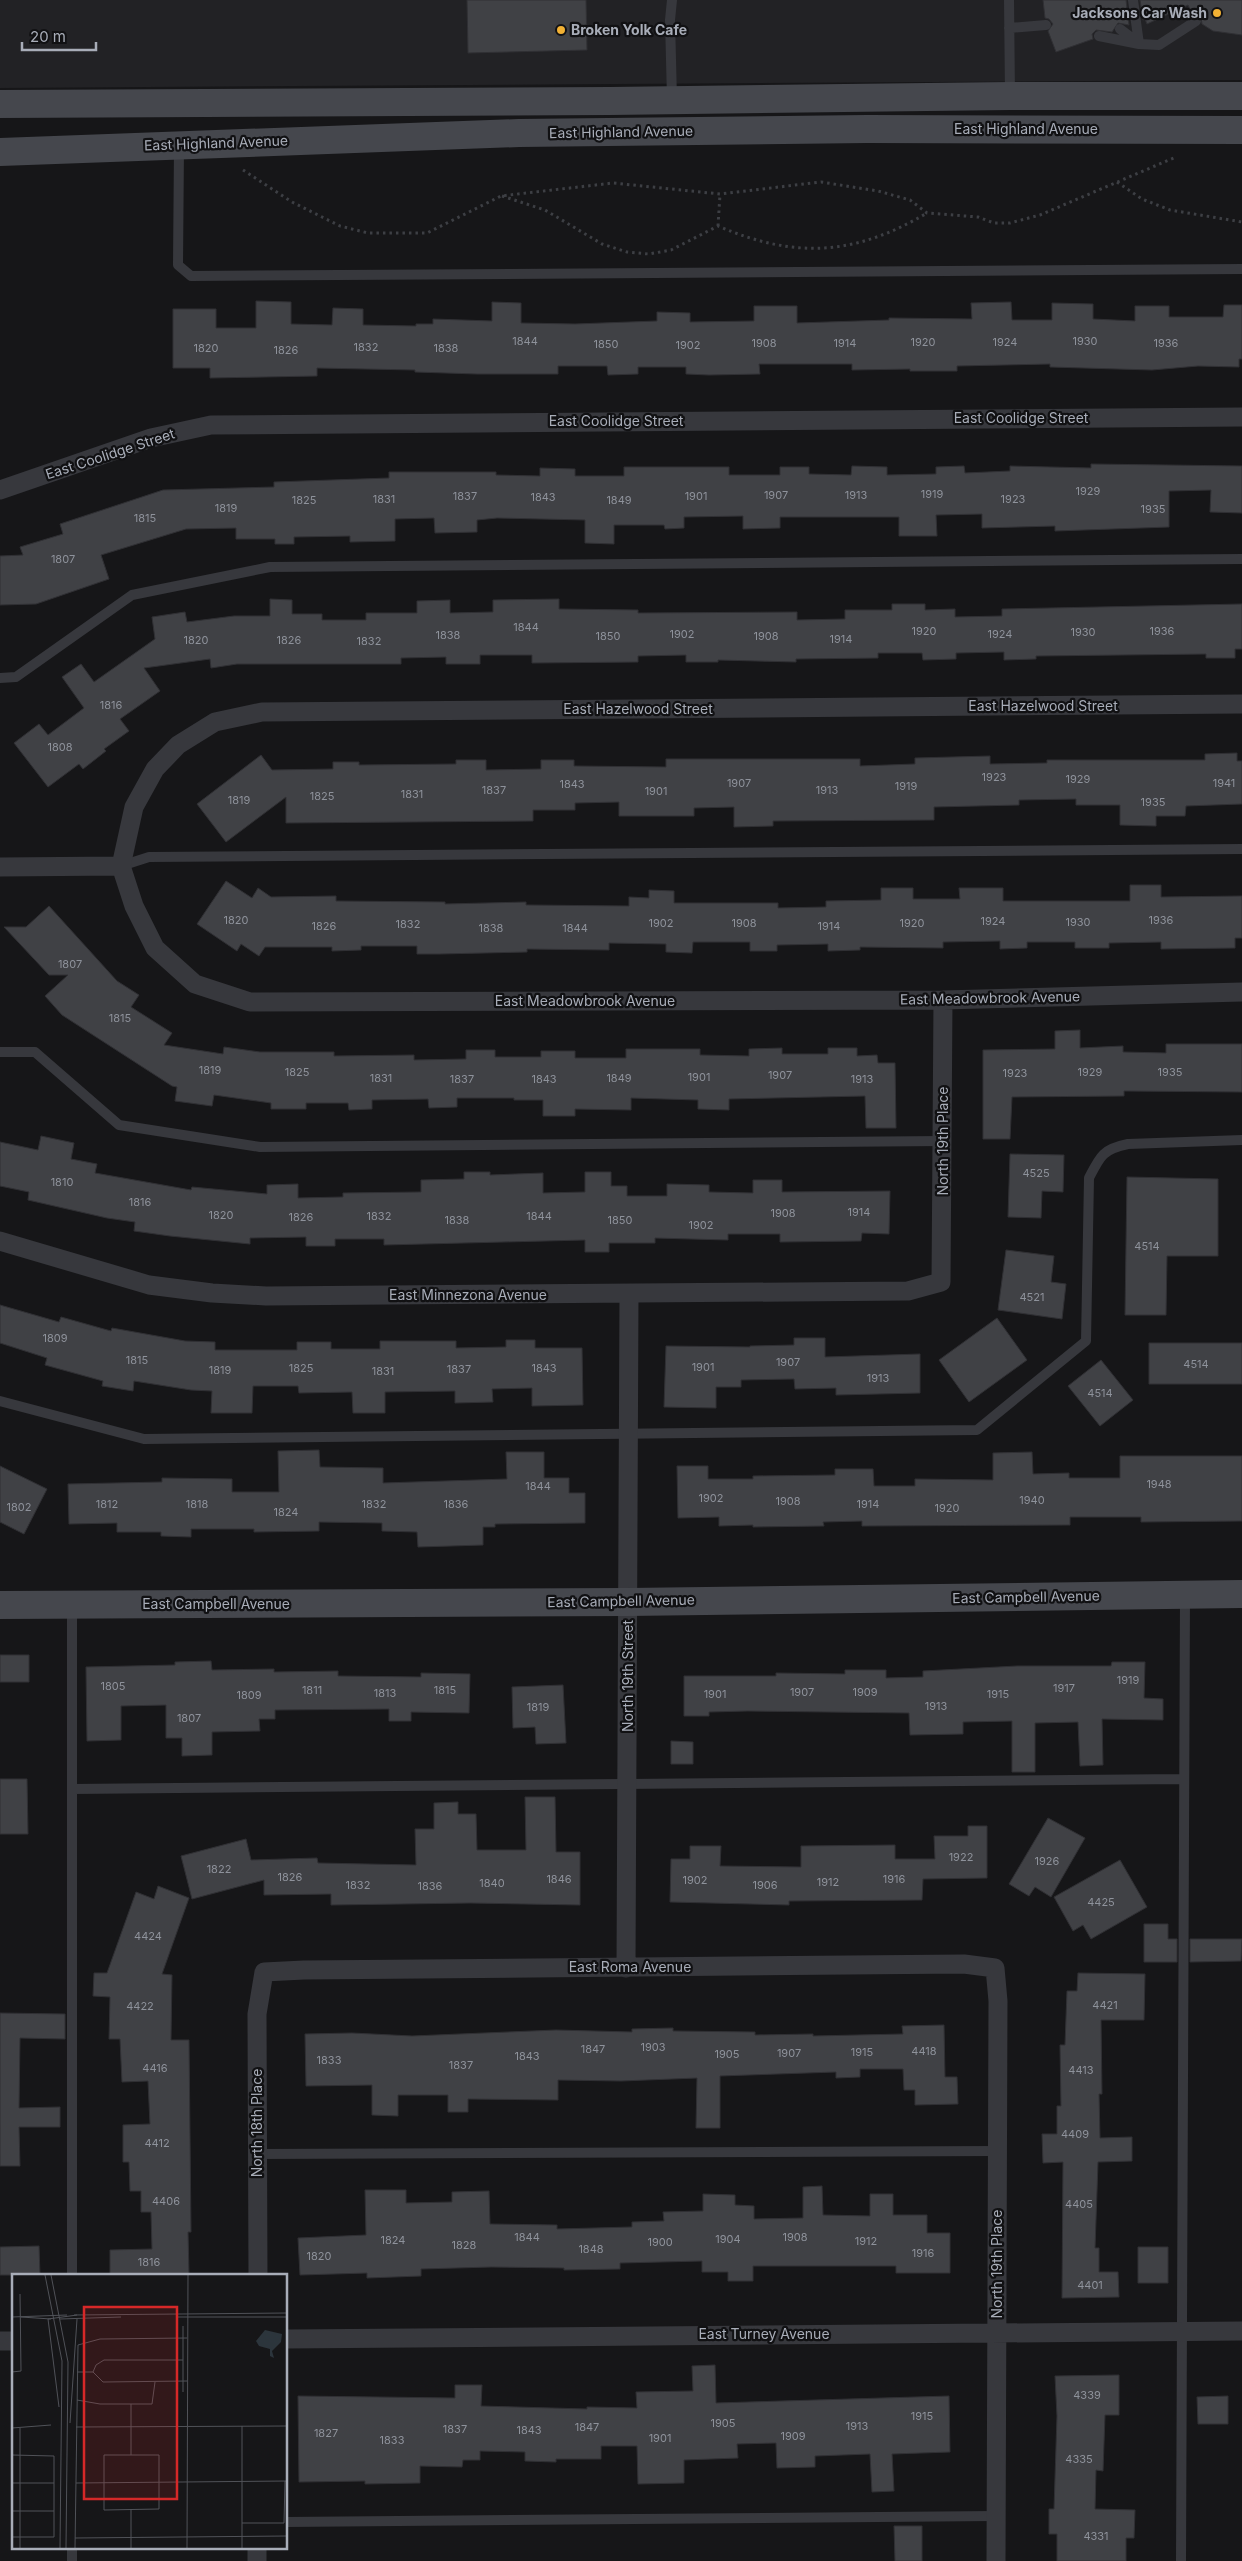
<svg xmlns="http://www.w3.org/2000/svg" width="1242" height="2561" viewBox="0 0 1242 2561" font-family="Inter,sans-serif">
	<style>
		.built { fill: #222225 }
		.building { fill: #404145; stroke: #303034 }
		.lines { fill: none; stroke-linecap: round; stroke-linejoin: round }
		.path { stroke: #3d3f44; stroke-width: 3; stroke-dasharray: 2.5 4; stroke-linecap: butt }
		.lane { stroke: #37383d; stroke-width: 10 }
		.street { stroke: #37383d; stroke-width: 19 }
		.secondary { stroke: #45474d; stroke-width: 28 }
		.poi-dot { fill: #f2b134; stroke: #111113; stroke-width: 2 }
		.labels { text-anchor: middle; stroke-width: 4.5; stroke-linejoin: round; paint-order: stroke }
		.number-label { font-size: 11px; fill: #8e929b }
		.poi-label { font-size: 14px; font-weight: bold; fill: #a8adb8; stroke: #111113; text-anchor: end }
		.street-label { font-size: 14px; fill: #a8adb8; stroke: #111113 }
		.inset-road { fill: none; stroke: #505258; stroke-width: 1 }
		.view { fill: #d62828; fill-opacity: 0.15; stroke: #d62828; stroke-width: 2.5 }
		.inset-edge { fill: none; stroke: #a8adb8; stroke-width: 2.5 }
	</style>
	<rect width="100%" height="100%" fill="#161618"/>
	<path class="built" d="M0,0H1242V80L0,88Z"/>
	<path class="building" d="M467,0H586L587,50L468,53Z
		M1043,0H1126L1129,25L1118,23L1112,32L1096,30L1092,34L1093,39L1056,52L1048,31L1053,24L1049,19L1045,18Z
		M1140,0H1242V35L1213,31L1202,24L1201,17L1193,15L1188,5L1147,24L1145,19L1143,20Z
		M256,301L291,302V324L332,325L333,308L363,309V325L416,326V324H433V319L492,321V302L521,303V323L575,324L657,321V312L690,313V322L754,321V306H797V323L889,320V318L972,319L971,303L1011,302L1012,320H1052V303L1093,304V319L1135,321V306H1169V317H1223L1224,305H1242V359H1239V367L1198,366L1152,370L1050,367V364L957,366V371H910V369L852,370V364H759L760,374L709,375L686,374V367H638V374L608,375L607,366H558V374H477L415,372V370L317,368V376L210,378V368H173V309H216V328H256Z
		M1091,464L1242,466V513L1210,512L1211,490L1169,491V527L1055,531V526L982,528V514L936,515L937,536H899V517H780V528L743,529V516L684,517V528L665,529L664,525H614V544L585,543V520L497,518L477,520V532L435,533L434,518L395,519V541L350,542V536L294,537V544H275V539H236V528L186,529L101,555L109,579L36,604L0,605V556L23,555L20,547L63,534L60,524L163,490L274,487V482L389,478V472H496V475L540,476V468L575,469V476H624V467H729V475H780V467H809V474L851,475L852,466L887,467V475L936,474V467L964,466L965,473L1010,471V466L1091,468Z
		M270,599L292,600V614H322V620H366V613H417V601L450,600V613L493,612V600L559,599V609L638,610V613L797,612V620L845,619V610H892V604H925V610L955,609V617L1002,616V609L1242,604V649H1235V658H1206V654L1036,656V659L1004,660V652L956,653V659L923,660L922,653H878V658L796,659V662L718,660V662H686V655L638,656V662L532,663V655H480V664H446V657L401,658V664H237L211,668L210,659L144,668L160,691L120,719L129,731L104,749L106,751L83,769L79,764L48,787L14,743L39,724L48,735L84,708L62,677L81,664L94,682L155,639L152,617L185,612L187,622L234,616H270Z
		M1237,753V761H1242V804L1186,806L1185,816H1156V826L1120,825V805H1076V799L1019,800V805L934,807V820L773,821V826L734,827V807L694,808V816H619V802L575,803V810H533V821L286,823V797L226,842L197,804L261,755L272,770L333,769V762H359V765L456,764V760H486V770L541,769V760H574V766L666,767V759H860V766L915,764V758L990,756V764L1047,763V760H1205V754Z
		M226,881L252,898L258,888L271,897L336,896V901L445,902V904L526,902V905L629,906V897L649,898V890L674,891V903H778V908L826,907V901L881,900V888H913V899H960L959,888H1003V901H1130V885H1161V897L1242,896V938H1235V948L1161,949V942L1109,943V948H1075V942H1027V948L1000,949V941L943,942V948L860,947V950L828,951V944L777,945V951H750V942H693L692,953L666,952V944L609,943V950L527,949V952L440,954H417V946H361V950L332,951V947H265L259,956L241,944L237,951L197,924Z
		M49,906L117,981L139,995L131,1007L172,1033L164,1045L223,1054L224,1047L260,1052H334V1056L414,1055V1060L466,1059V1050H495V1057H541V1051H575V1058H626V1049H700V1055L749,1056V1049L782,1048V1054H828V1048H857V1056L877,1055L878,1063H895L896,1128H866L865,1096L729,1099V1110L698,1109V1100L631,1098V1110L575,1109V1116H543V1100H514V1098H457V1107L429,1108L428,1099L372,1100V1109L349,1110L348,1103H306V1109H271V1103L214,1095L212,1106L175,1101L177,1087L172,1086L62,1015L45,996L68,975H49L4,927H26Z
		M1080,1030V1048L1123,1046V1052L1166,1053V1044H1242V1092L1124,1091V1096L1012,1097L1010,1139H983V1050L1055,1049V1031Z
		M41,1136L74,1143L71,1159L97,1164L95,1173L191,1190L192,1187L267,1194V1185L298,1184V1198L343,1197V1193L421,1192V1180L464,1179V1172H490V1175L543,1173V1193L585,1192V1172H611V1186H627V1196H667V1184L709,1185V1192L753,1193V1180H782V1192L890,1191L889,1234L862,1233L861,1241L780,1242V1234H728V1240L655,1238V1243H609V1252H585V1240L384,1245V1239H335V1246H306V1237L250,1238V1244L170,1236L134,1231L135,1222L107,1218L28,1200L29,1192L0,1186V1142L38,1150Z
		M1010,1154L1064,1155L1063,1192L1042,1191L1041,1218L1008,1217Z
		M1127,1177L1218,1179V1256H1167L1166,1315H1125Z
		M1006,1250L1054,1256L1051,1282L1066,1284L1062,1319L998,1310Z
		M0,1305L59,1322L61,1317L111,1331L112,1328L185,1341L215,1342V1350H297V1342H331V1349H380V1341H456V1348L506,1347V1340H535V1348H582L583,1405L532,1406V1388L492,1389L493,1402L455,1403V1391L385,1392V1413H353L352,1392L299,1393L298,1386H253L252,1413H211L212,1391L191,1390L134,1381L133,1391L102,1386L103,1381L45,1365L47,1358L0,1343Z
		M997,1318L1027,1360L969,1402L939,1360Z
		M794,1338H825V1357L920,1354V1393L836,1395V1388L795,1389L794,1379L741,1380V1387H716V1408L664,1407L666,1346L750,1347V1346L794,1345Z
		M1149,1343H1242V1384H1149Z
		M1101,1360L1133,1400L1100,1426L1068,1386Z
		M319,1450L320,1467L383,1468V1483L507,1479L506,1452H544V1478H569V1493H585V1523L495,1524V1527H483V1545L418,1547L417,1532L382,1531V1523L319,1522V1531L254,1532V1529H191V1537L161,1536V1532H117V1523L69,1524L68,1484L162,1482V1478L232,1479V1492H279L278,1451Z
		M1032,1452L1033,1474L1069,1473V1478H1120V1456H1242V1521L1141,1522V1517H1070V1525L862,1526V1521L823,1522L824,1526L753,1527V1525L719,1526V1517L678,1518L677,1466H708V1479H753V1476L835,1475V1469H873L874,1486H915V1479L993,1480V1453Z
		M0,1466L47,1489L24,1534L0,1522Z
		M0,1655H29V1682H0Z
		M211,1661L212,1670L274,1669V1672L338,1671V1676L421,1677V1673L470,1674L469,1713L411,1712V1721H389V1709L275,1710V1719H259L260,1731L212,1732V1755L182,1756V1738H166V1705L121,1706V1740L87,1741L86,1667L175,1665V1662Z
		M1112,1662H1145L1144,1698L1163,1699V1720L1102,1719L1103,1765L1080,1766L1078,1722L1035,1723V1772H1012V1721L963,1722V1734L910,1735L909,1713L747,1711L709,1712V1716H684V1676H776V1673L845,1674V1670H886V1678L923,1677V1671L1017,1666H1111Z
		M563,1685L566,1743L536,1744L535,1727L513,1728L512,1687Z
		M671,1741L693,1742V1764H671Z
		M0,1779H27L28,1834H0Z
		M525,1797H555L556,1852H580V1905L470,1903L331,1905V1894L264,1895V1880L192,1899L181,1856L246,1839L251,1860L317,1858L318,1863L416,1865L415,1829H434V1803L458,1802V1814H476L477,1850H526Z
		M1048,1818L1085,1838L1051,1897L1035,1887L1029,1896L1009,1884Z
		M968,1826H987V1878L923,1879L922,1900L789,1901V1905L670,1902L671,1859H690V1846H721L720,1866L801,1867V1846L895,1845V1859H935L934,1836H968Z
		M1120,1860L1147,1907L1091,1939L1083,1925L1073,1931L1054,1897Z
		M158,1886L189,1898L162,1974L172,1975L171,2040H189L191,2232H188L189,2275H110V2250L152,2249L151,2212H141V2191H130L129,2162H123V2125L150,2124L148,2081L122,2082L120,2039H109L110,1997L93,1996L94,1973H107L136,1892L154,1899Z
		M1144,1924H1168V1939H1177V1962H1144Z
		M1190,1939H1242L1241,1961L1190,1962Z
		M1078,1973L1145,1974L1144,2020H1101L1102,2094H1099L1100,2138L1132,2137V2161L1098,2162L1095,2248H1099V2272H1118L1119,2297L1062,2298L1063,2162L1043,2163L1042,2134H1057V2106H1061L1060,2045H1065L1067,1991H1077Z
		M0,2013L65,2014V2039L20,2038L19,2108L60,2107V2127H19L20,2166H0Z
		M944,2025L945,2077H957L958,2104L915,2105V2090H904L903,2069H860V2077L836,2078V2072L720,2076V2128H696L697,2078L621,2081L558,2080V2100L468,2099V2112H448V2095H398V2116L372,2115V2085L306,2086L305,2034L352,2033L412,2036L556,2030L632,2032V2029L673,2028V2031L755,2032V2035L813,2034V2036L903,2034L902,2026Z
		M822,2186L823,2215L870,2216V2194H893V2215H927V2233H950V2273H896V2266H753V2281H728V2272H702V2261L620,2263V2269L564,2270V2268L491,2267L421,2269V2276L367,2278V2273L300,2275L298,2238L366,2235L365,2190H406V2203L452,2202V2192L489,2191L490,2224L557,2225V2229L632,2227V2222L664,2221L663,2212L703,2211V2194L735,2195V2205L754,2206V2219L803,2218V2187Z
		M39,2246L40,2275H0V2247Z
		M1138,2247H1168V2283H1138Z
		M715,2365L716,2403L949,2396L950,2452L892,2454L894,2491L872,2492L870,2454L815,2456V2467L777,2468L776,2443L737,2444L738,2458L684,2460V2483L638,2484L637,2446H601V2459H556V2462L525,2461V2452L480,2451V2460H463L462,2467L420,2466V2483L365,2484V2481L299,2482L298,2396L455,2398V2385H482L481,2406L587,2409V2407L637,2408L636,2392L693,2391L692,2366Z
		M1119,2375V2415H1105L1103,2471L1096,2470L1095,2509L1135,2510L1134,2538H1126V2561H1057V2534H1049V2509H1054L1057,2416L1055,2376Z
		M1228,2396V2424H1198L1197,2397Z
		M894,2526H922V2561H895Z"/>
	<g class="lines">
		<path class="path" d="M243,170L292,202L340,226L368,233H427L501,196L613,183L720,194L821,182L878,191L910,200L927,213L978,217L994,223H1010L1040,215L1176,157
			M1117,182L1142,199L1170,210L1242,222
			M502,196L545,210L602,244L627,252L649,254L671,250L718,226C795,259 854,256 927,213
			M718,226L720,194"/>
		<path class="lane" d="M672,0L670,20L672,99
			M1009,0L1010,95
			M1133,0L1139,44L1159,45L1196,21
			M1009,28L1046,25
			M1120,29L1137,42
			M1099,36L1139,44
			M179,147L178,265L191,276L1242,269
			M0,678L16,677L132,595L270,567L1242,559
			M121,866L149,857L1242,849
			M0,1052H35L119,1125L260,1147L943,1141
			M0,1401L144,1439L977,1430L1086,1341L1089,1178C1100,1156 1103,1149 1128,1144L1242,1140
			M72,1789L1183,1779
			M257,2154L997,2151
			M72,2275V1606
			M286,2522L996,2516
			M72,2561V2547
			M1181,2561L1185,1596"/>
		<path class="street" d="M0,490L151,438L211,425L1242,417
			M121,866L134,807L155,769L178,745L215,722L262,712L1242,704
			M0,867L121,866L134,906L155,948L195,984L250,1002L943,1000L1242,992
			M0,1241L149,1285L212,1293L266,1296L908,1291L941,1282L943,1000
			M626,1968L629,1294
			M258,2275L257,2014L264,1972L304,1970L964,1964L995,1968L998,2001L996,2561
			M286,2339L1242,2331
			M0,2341H14
			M257,2561V2547"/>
		<path class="secondary" d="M0,104L610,101L1010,96H1242
			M0,152L519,133L867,129L1242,130
			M0,1605L628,1602L1242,1594"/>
	</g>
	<g class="poi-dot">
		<circle cx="1217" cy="13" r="5"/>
		<circle cx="561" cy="30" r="5"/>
	</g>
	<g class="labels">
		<g class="number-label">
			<text x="525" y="345">1844</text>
			<text x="1085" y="345">1930</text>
			<text x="923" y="346">1920</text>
			<text x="1005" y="346">1924</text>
			<text x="764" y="347">1908</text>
			<text x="845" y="347">1914</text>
			<text x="1166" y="347">1936</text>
			<text x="606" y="348">1850</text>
			<text x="688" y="349">1902</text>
			<text x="366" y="351">1832</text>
			<text x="206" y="352">1820</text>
			<text x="446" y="352">1838</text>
			<text x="286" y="354">1826</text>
			<text x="1088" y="495">1929</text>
			<text x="932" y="498">1919</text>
			<text x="776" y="499">1907</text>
			<text x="856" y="499">1913</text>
			<text x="465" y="500">1837</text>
			<text x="696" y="500">1901</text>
			<text x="543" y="501">1843</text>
			<text x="384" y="503">1831</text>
			<text x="1013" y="503">1923</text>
			<text x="304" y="504">1825</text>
			<text x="619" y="504">1849</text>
			<text x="226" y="512">1819</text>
			<text x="1153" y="513">1935</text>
			<text x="145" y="522">1815</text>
			<text x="63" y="563">1807</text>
			<text x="526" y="631">1844</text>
			<text x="924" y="635">1920</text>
			<text x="1162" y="635">1936</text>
			<text x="1083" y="636">1930</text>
			<text x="682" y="638">1902</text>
			<text x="1000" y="638">1924</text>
			<text x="448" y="639">1838</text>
			<text x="608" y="640">1850</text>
			<text x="766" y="640">1908</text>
			<text x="841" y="643">1914</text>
			<text x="196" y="644">1820</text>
			<text x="289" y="644">1826</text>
			<text x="369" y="645">1832</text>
			<text x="111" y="709">1816</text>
			<text x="60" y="751">1808</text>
			<text x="994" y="781">1923</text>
			<text x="1078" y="783">1929</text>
			<text x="739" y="787">1907</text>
			<text x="1224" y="787">1941</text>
			<text x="572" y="788">1843</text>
			<text x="906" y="790">1919</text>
			<text x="494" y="794">1837</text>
			<text x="827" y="794">1913</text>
			<text x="656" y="795">1901</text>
			<text x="412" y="798">1831</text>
			<text x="322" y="800">1825</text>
			<text x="239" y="804">1819</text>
			<text x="1153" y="806">1935</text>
			<text x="236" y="924">1820</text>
			<text x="1161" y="924">1936</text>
			<text x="993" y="925">1924</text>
			<text x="1078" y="926">1930</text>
			<text x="661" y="927">1902</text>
			<text x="744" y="927">1908</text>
			<text x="912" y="927">1920</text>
			<text x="408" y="928">1832</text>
			<text x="324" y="930">1826</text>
			<text x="829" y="930">1914</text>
			<text x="491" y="932">1838</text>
			<text x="575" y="932">1844</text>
			<text x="70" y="968">1807</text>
			<text x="120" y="1022">1815</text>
			<text x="210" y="1074">1819</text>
			<text x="297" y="1076">1825</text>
			<text x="1090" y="1076">1929</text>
			<text x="1170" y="1076">1935</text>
			<text x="1015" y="1077">1923</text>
			<text x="780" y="1079">1907</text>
			<text x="699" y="1081">1901</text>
			<text x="381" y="1082">1831</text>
			<text x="619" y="1082">1849</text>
			<text x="462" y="1083">1837</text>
			<text x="544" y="1083">1843</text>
			<text x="862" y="1083">1913</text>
			<text x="1036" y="1177">4525</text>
			<text x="62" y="1186">1810</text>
			<text x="140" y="1206">1816</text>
			<text x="859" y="1216">1914</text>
			<text x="783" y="1217">1908</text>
			<text x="221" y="1219">1820</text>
			<text x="379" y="1220">1832</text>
			<text x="539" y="1220">1844</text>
			<text x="301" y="1221">1826</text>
			<text x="457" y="1224">1838</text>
			<text x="620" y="1224">1850</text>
			<text x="701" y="1229">1902</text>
			<text x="1147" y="1250">4514</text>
			<text x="1032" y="1301">4521</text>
			<text x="55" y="1342">1809</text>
			<text x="137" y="1364">1815</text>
			<text x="788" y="1366">1907</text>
			<text x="1196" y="1368">4514</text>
			<text x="703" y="1371">1901</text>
			<text x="301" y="1372">1825</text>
			<text x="544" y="1372">1843</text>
			<text x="459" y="1373">1837</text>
			<text x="220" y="1374">1819</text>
			<text x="383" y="1375">1831</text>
			<text x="878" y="1382">1913</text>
			<text x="1100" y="1397">4514</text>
			<text x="1159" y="1488">1948</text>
			<text x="538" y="1490">1844</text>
			<text x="711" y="1502">1902</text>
			<text x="1032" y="1504">1940</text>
			<text x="788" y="1505">1908</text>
			<text x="107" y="1508">1812</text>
			<text x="197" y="1508">1818</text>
			<text x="374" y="1508">1832</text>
			<text x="456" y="1508">1836</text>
			<text x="868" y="1508">1914</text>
			<text x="19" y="1511">1802</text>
			<text x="947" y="1512">1920</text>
			<text x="286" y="1516">1824</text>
			<text x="1128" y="1684">1919</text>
			<text x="113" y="1690">1805</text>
			<text x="1064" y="1692">1917</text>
			<text x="312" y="1694">1811</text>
			<text x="445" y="1694">1815</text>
			<text x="802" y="1696">1907</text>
			<text x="865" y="1696">1909</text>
			<text x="385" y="1697">1813</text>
			<text x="715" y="1698">1901</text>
			<text x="998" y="1698">1915</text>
			<text x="249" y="1699">1809</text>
			<text x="936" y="1710">1913</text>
			<text x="538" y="1711">1819</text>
			<text x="189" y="1722">1807</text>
			<text x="961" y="1861">1922</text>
			<text x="1047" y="1865">1926</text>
			<text x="219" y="1873">1822</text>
			<text x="290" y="1881">1826</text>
			<text x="559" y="1883">1846</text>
			<text x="894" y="1883">1916</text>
			<text x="695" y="1884">1902</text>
			<text x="828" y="1886">1912</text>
			<text x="492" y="1887">1840</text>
			<text x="358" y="1889">1832</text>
			<text x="765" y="1889">1906</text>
			<text x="430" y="1890">1836</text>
			<text x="1101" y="1906">4425</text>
			<text x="148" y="1940">4424</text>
			<text x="1105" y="2009">4421</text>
			<text x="140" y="2010">4422</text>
			<text x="653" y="2051">1903</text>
			<text x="593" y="2053">1847</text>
			<text x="924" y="2055">4418</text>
			<text x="862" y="2056">1915</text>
			<text x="789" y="2057">1907</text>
			<text x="727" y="2058">1905</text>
			<text x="527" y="2060">1843</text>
			<text x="329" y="2064">1833</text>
			<text x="461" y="2069">1837</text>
			<text x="155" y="2072">4416</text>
			<text x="1081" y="2074">4413</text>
			<text x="1075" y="2138">4409</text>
			<text x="157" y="2147">4412</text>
			<text x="166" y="2205">4406</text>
			<text x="1079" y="2208">4405</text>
			<text x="527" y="2241">1844</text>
			<text x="795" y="2241">1908</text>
			<text x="728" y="2243">1904</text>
			<text x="393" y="2244">1824</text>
			<text x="866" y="2245">1912</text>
			<text x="660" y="2246">1900</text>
			<text x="464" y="2249">1828</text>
			<text x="591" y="2253">1848</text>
			<text x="923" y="2257">1916</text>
			<text x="319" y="2260">1820</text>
			<text x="149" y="2266">1816</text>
			<text x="1090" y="2289">4401</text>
			<text x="1087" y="2399">4339</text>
			<text x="922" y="2420">1915</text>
			<text x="723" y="2427">1905</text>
			<text x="857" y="2430">1913</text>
			<text x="587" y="2431">1847</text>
			<text x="455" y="2433">1837</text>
			<text x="529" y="2434">1843</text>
			<text x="326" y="2437">1827</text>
			<text x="793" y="2440">1909</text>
			<text x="660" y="2442">1901</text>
			<text x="392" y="2444">1833</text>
			<text x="1079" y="2463">4335</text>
			<text x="1096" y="2540">4331</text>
		</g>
		<g class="poi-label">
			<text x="1207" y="18">Jacksons Car Wash</text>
			<text x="571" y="35" text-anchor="start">Broken Yolk Cafe</text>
		</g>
		<g class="street-label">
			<text x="1026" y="134">East Highland Avenue</text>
			<text transform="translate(621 132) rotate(-1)" y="5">East Highland Avenue</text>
			<text transform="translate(216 143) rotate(-2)" y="5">East Highland Avenue</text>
			<text x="1021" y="423">East Coolidge Street</text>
			<text x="616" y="426">East Coolidge Street</text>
			<text transform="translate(110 454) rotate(-18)" y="5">East Coolidge Street</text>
			<text x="1043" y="711">East Hazelwood Street</text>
			<text x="638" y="714">East Hazelwood Street</text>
			<text transform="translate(990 998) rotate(-1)" y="5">East Meadowbrook Avenue</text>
			<text x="585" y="1006">East Meadowbrook Avenue</text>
			<text transform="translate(943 1141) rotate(-90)" y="5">North 19th Place</text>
			<text x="468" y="1300">East Minnezona Avenue</text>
			<text transform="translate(1026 1597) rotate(-1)" y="5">East Campbell Avenue</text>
			<text transform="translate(621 1601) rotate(-1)" y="5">East Campbell Avenue</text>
			<text x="216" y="1609">East Campbell Avenue</text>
			<text transform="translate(628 1676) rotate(-90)" y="5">North 19th Street</text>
			<text x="630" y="1972">East Roma Avenue</text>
			<text transform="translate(257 2123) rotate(-90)" y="5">North 18th Place</text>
			<text transform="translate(997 2264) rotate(-90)" y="5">North 19th Place</text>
			<text x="764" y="2339">East Turney Avenue</text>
		</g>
	</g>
	<g transform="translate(12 2274)">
		<rect width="275" height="275" fill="#161618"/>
		<path d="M253,56L270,60L269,68L260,77L262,84L258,82V75L247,72L244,67Z" fill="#2c353c"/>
		<path class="inset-road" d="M33,1L50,87L48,274M39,1L56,88L54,274M62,41L275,39M0,43L55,41M9,43L39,45M166,43H275M48,45L109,43M0,98L9,97L8,20M65,98H81L91,108L175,107M81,98L84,91L92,86H171M171,118V52M65,126L88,130H140L143,108M47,133L36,45L65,41M58,149L65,45M64,153L275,152M0,154L39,151M0,181L42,182V263H0M92,181H147V235L92,236ZM119,181V130M0,209H42M64,209L275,207M0,237H42M230,249H272L273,207M63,264L275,262M8,274V154M63,274L66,71L88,65L175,64M119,274V236M175,274L176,1M230,274V152"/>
		<path class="view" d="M72,33H165V225H72Z"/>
		<rect width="275" height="275" class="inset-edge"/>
	</g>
	<path d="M22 42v8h74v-8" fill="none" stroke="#a8adb8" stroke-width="2.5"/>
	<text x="30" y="42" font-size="15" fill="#a8adb8" stroke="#111113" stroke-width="4" paint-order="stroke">20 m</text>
</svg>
